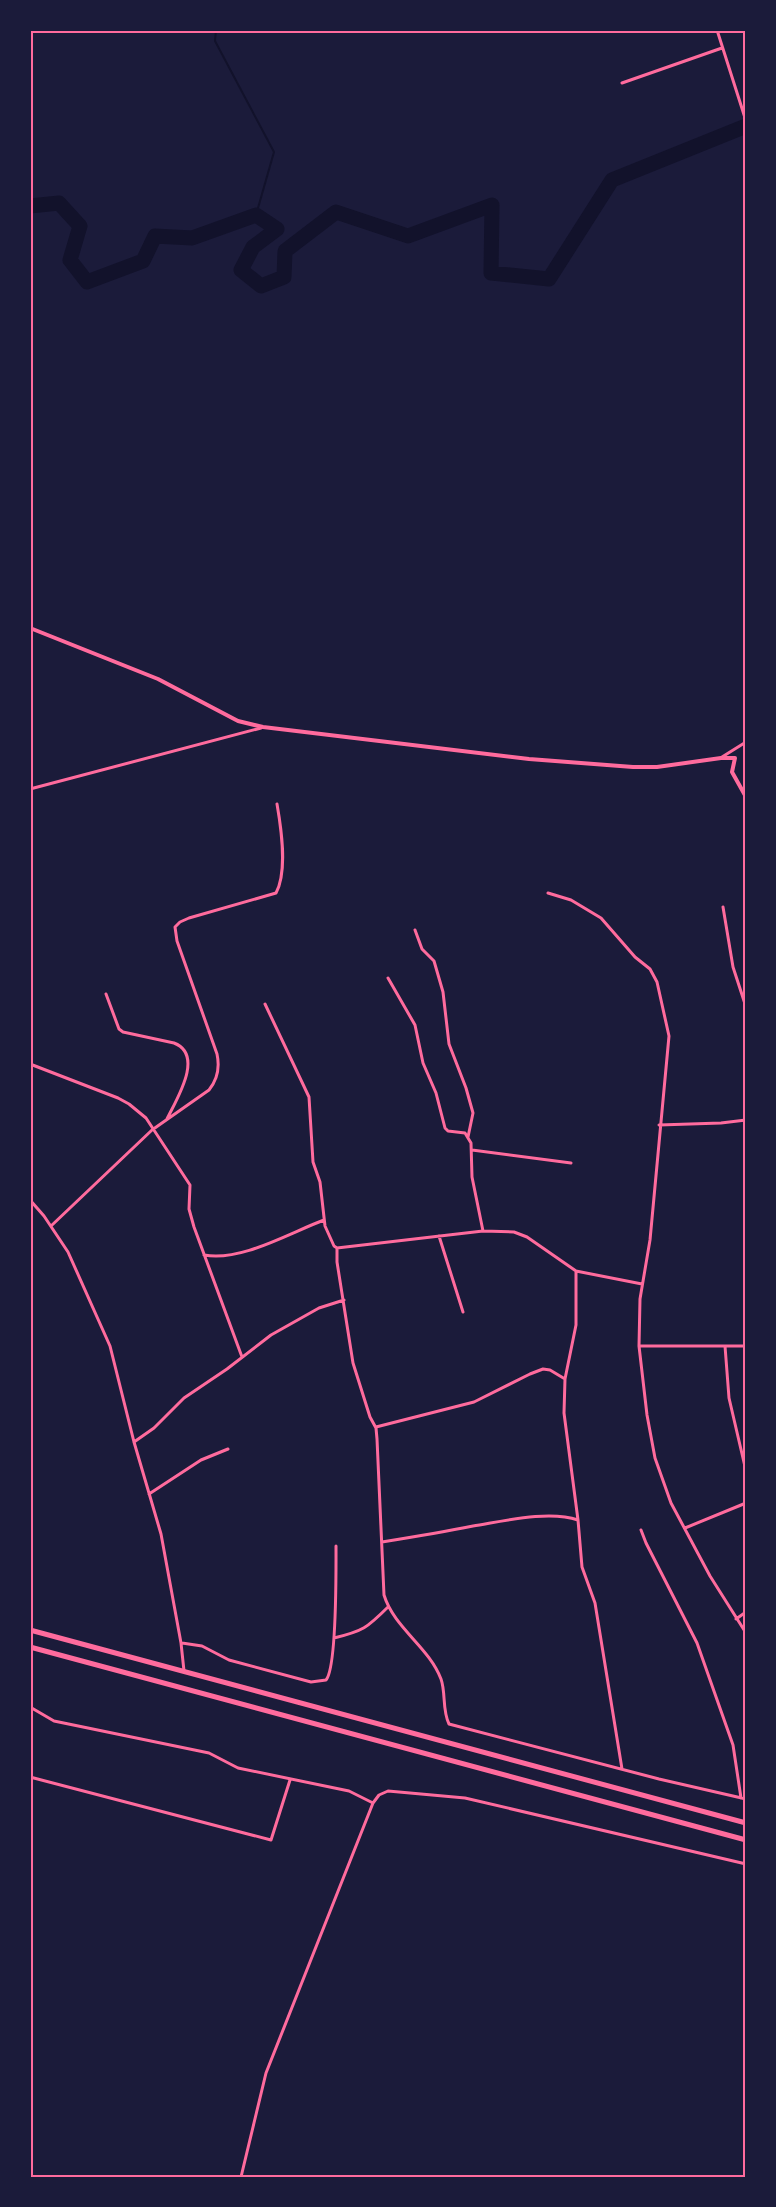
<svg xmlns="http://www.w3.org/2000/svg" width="776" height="2207" viewBox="0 0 776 2207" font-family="'PT Sans Narrow',sans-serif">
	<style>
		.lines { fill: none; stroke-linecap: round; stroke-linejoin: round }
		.stream { stroke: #12122b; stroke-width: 2 }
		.river { stroke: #12122b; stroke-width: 15 }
		.minor { stroke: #ff6b9d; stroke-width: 3 }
		.tertiary { stroke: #ff6b9d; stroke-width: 4 }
		.primary { stroke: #ff6b9d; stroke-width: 5 }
		.neatline { fill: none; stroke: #ff6b9d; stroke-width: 2 }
	</style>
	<rect width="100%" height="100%" fill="#1b1b3a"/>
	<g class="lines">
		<path class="stream" d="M216,30L215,41L274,152L256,215"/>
		<path class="river" d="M30,206L59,203L80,226L70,260L87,282L143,261L155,236L192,238L256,215L277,229L253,247L241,270L261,286L284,277L285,251L336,212L408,236L492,205L491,273L549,279L612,180L746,126"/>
		<path class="minor" d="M717,30L746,121
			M622,83L722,48
			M722,757L746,742
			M30,789L261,728
			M548,893L571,900L601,918L635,957L650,969L657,982L669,1036L650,1240L640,1299L639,1346L647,1415L655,1458L671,1503L710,1576L746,1633
			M723,907L733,967L746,1007
			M415,930L422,949L434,961L443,992L449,1044L466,1088L473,1113L468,1137
			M388,978L415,1025L423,1063L436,1093L445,1128L448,1131L465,1133L471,1143L472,1177L483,1231L514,1232L527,1237L576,1271L642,1284
			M106,994L119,1029L123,1032L174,1043C205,1055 176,1100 167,1119
			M265,1004L309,1097L313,1162L320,1182L325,1226L334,1246L337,1248L483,1231
			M30,1064L118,1098L129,1104L146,1118L190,1185L189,1209L194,1227L242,1357
			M659,1125L721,1123L746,1120
			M472,1150L571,1163
			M30,1200L44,1216L68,1252L110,1346L134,1442L161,1534L181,1643L184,1671
			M51,1226L152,1130L209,1090C218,1079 220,1068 217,1054L177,941L175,927L180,922L189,918L276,893C288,871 281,827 277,804
			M439,1236L463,1312
			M337,1248V1262L353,1363L370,1417L376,1428L377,1439L384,1595C394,1628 429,1647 441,1679C446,1693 442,1710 449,1724L659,1779L746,1799
			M204,1255C241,1262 289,1233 324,1220
			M576,1271V1325L565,1379L564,1413L578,1520L582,1567L595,1603L622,1769
			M640,1346H746
			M725,1346L729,1398L746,1471
			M376,1427L474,1402L530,1374L543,1369L550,1370L565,1379
			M134,1442L154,1428L184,1398L227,1369L271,1335L319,1308L344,1300
			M149,1494L201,1460L228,1449
			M685,1528L746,1503
			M641,1530L646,1543L697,1643L733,1745L741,1798
			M382,1542C413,1537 443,1532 473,1526C504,1521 549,1510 578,1520
			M736,1619L746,1612
			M334,1638C363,1631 367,1628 388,1607
			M182,1643L202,1646L229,1660L311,1682L326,1680C337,1667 336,1568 336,1546
			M30,1707L54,1721L209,1753L238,1768L349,1791L373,1803
			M30,1777L271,1840L290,1780
			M241,2177L266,2073L373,1803L379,1795L388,1791L465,1798L746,1864"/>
		<path class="tertiary" d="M30,628L158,679L238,721L263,727L529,759L633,767H657L721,758H735L732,772L746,797"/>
		<path class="primary" d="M30,1630L746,1823
			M30,1647L746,1840"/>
	</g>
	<rect width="776" height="2207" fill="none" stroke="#1b1b3a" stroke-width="63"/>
	<rect x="32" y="32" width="712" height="2144" class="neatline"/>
</svg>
